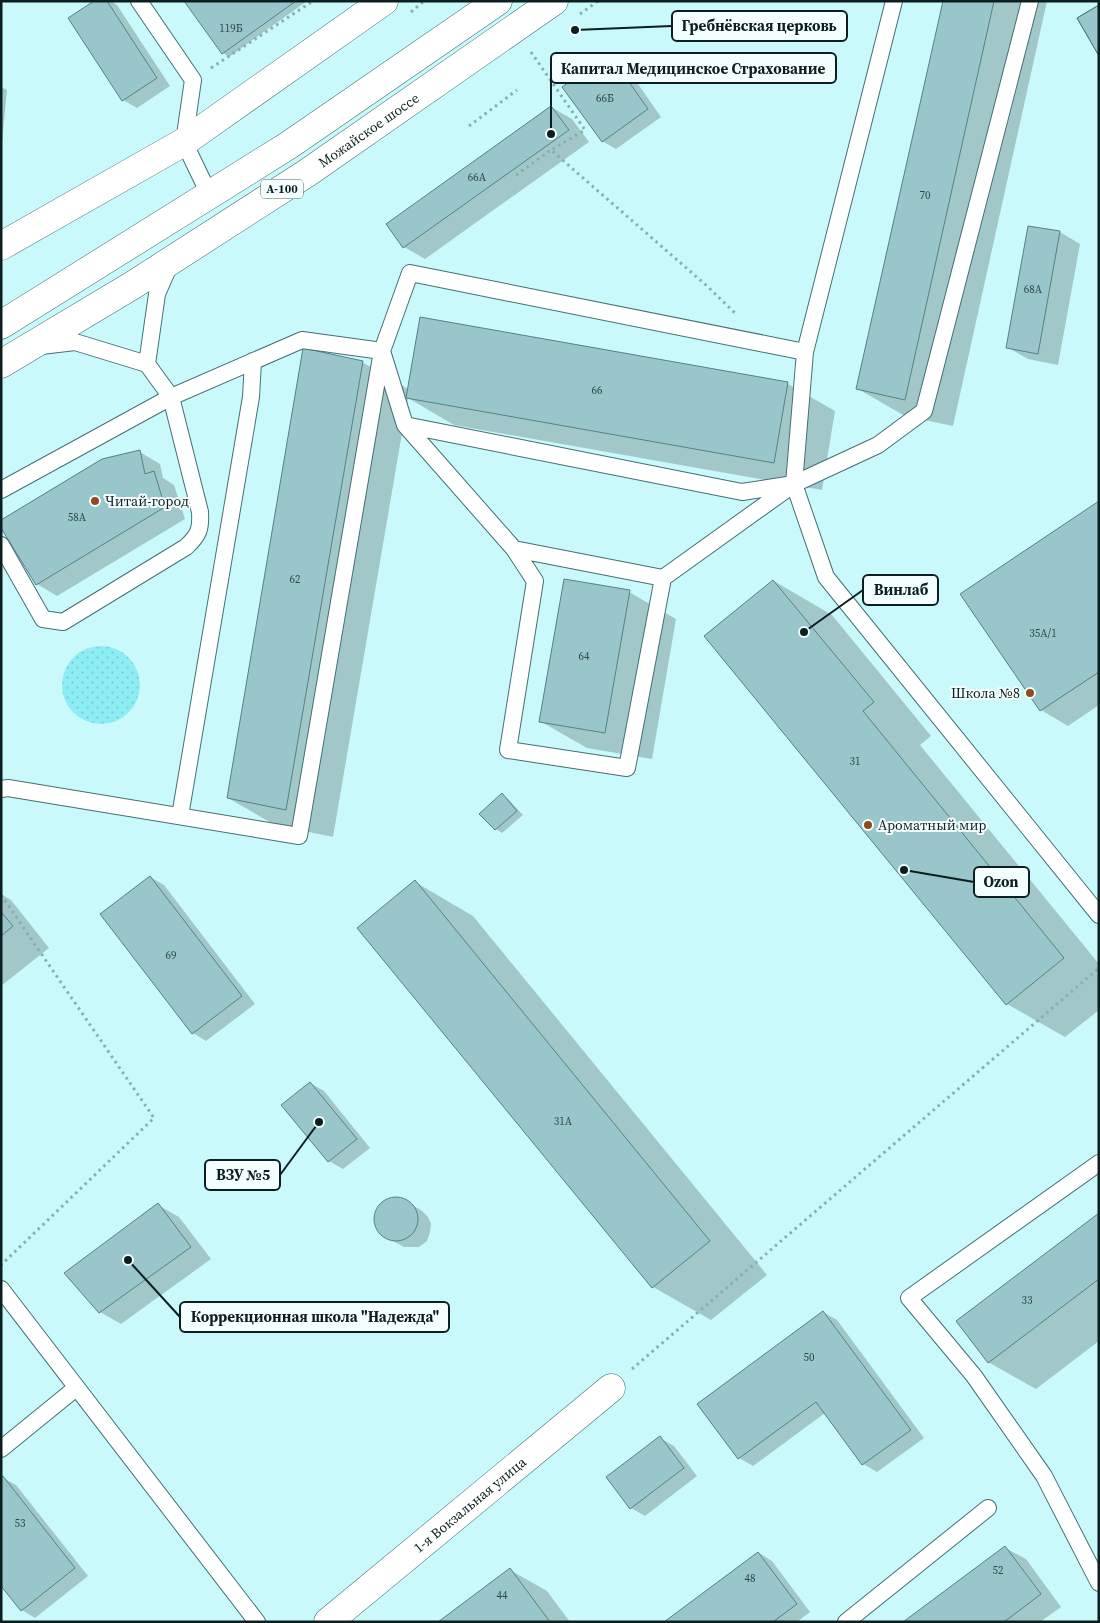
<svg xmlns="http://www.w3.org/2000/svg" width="1100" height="1623" viewBox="0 0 1100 1623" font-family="'Source Serif 4',serif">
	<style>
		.park { fill: url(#park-dots) }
		.shadow { fill: #0003 }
		.building { fill: #99c6ca; stroke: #568184 }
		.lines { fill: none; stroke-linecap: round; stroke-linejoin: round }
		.service-casing { stroke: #456f73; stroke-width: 18 }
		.minor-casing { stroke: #456f73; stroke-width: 29 }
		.primary-casing { stroke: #456f73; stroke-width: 29 }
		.path { stroke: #89aeb0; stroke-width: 3; stroke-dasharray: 2.5 4; stroke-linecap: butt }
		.service { stroke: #fff; stroke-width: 16 }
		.minor { stroke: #fff; stroke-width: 28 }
		.primary { stroke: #fff; stroke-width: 28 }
		.poi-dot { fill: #8f4b1c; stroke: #f5feff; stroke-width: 2 }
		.labels { text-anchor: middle; stroke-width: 4; stroke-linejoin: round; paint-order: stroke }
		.number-label { font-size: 11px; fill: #2f484a }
		.shield { fill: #f5feff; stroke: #526162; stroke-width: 1 }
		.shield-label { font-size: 12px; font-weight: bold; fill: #0c1e1f }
		.street-label { font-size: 14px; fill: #0c1e1f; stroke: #f5feff }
		.poi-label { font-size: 14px; fill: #0c1e1f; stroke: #f5feff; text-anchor: start }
		.leader { fill: none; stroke: #0c1e1f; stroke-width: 2 }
		.callout-dot { fill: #0c1e1f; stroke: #f5feff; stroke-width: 2 }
		.callout { fill: #f5feff; stroke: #0c1e1f; stroke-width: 2 }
		.callout-label { font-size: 15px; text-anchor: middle; font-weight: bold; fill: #0c1e1f }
	</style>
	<defs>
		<pattern id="park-dots" width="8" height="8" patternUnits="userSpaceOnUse" patternTransform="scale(1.25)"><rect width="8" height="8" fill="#8cedf4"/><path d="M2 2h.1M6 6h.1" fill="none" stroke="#78cbd1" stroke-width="1.8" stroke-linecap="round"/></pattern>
	</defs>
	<rect width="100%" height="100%" fill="#caf9fc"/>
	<path class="park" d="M62 685a39 39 0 1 1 78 0a39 39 0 1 1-78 0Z"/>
	<path class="shadow" d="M96,1H111L117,5L170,86L137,108L123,100Z
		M186,1H307L229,57L223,53Z
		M944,1H1047L953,426L905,416L858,389Z
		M599,62L613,70L619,80L624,76L638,84L661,117L616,149L602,141Z
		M1,87L7,90L2,143L1,142Z
		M551,107L572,119L589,142L425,259L404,247L387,224Z
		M1060,232L1080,244L1058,365L1028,359L1007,347Z
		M421,319L788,384L835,411L822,490L454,425L408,398L333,837L275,825L228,798L362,362L408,389Z
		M140,452L160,464L163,478L174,485L185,519L57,596L37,584Z
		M1099,502V705L1068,726L1041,710L962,595Z
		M774,581L832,615L931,736L920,745L1099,964V1010L1065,1037L1007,1004Z
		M629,592L676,619L652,759L587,748L540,721Z
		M502,795L508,799L523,815L502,833L496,829L481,814Z
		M150,877L164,885L255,1004L206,1041L193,1033Z
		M415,882L473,916L767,1275L711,1320L653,1287Z
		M1,894L11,900L49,948L1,986Z
		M310,1083L324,1091L370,1148L343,1169L329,1161L283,1105Z
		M400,1199L421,1210L428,1217L431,1224L430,1232L427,1241L419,1247H404L384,1236L377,1229L375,1217L382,1204L390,1200Z
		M158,1205L179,1217L211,1259L121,1324L100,1312L66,1273Z
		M1099,1214V1341L1036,1389L988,1362Z
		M823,1312L837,1320L924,1438L877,1472L863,1464L825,1413L753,1466L739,1458L699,1404Z
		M660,1438L674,1446L697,1476L645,1516L631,1508Z
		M3,1478L16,1485L88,1576L35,1618L22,1610Z
		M1005,1548L1026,1559L1061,1607L1040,1622H905Z
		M759,1553L772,1561L810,1612L797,1622H666Z
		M510,1570L547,1591L570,1622H440Z"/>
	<path class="building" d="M94,1H107L157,78L122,101L68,18Z
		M184,1H296L222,54Z
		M943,1H994L905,400L856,389Z
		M1099,5V56L1077,18Z
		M1099,5V56L1077,18Z
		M599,61L614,82L624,75L648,109L602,142L562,87Z
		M551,106L569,130L403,248L386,224Z
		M1028,226L1060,231L1038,354L1006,348Z
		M420,317L788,382L774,463L406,398Z
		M303,348L363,361L286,810L227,798Z
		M140,450L145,474L154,471L165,507L36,585L1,528V520L102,459Z
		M1099,501V672L1040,711L960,594Z
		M564,579L630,590L605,733L539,722Z
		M773,580L874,702L863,711L1064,958L1006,1005L704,636Z
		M502,793L517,811L495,830L479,814Z
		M150,876L242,996L192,1034L100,914Z
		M415,880L710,1241L652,1288L357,928Z
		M1,912L13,926L1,936Z
		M310,1082L357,1139L328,1162L281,1105Z
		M374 1219a22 22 0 1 1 44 0a22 22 0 1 1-44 0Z
		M158,1203L191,1247L99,1313L64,1273Z
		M1099,1213V1279L988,1363L956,1321Z
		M823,1311L911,1430L862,1465L816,1402L738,1459L697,1404Z
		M660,1436L684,1468L630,1509L606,1477Z
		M3,1476L75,1568L21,1611L1,1586V1477Z
		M1005,1546L1041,1594L1004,1622H903Z
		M758,1552L797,1604L773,1622H664Z
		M510,1568L550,1622H438Z"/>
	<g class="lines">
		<defs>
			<path id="service" d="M139,1L193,80L184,142L209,194
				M805,352L894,1
				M147,364L157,294L171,262
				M405,425L742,492L794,484L805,352L410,273L382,351L405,425L514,549L535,581L508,750L627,768L663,578L794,484L878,445L924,411L1030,1
				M794,484L826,577L1099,915
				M1,490L171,397L200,512C201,529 199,535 186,547L63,622L43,619L1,545
				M514,549L663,578
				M1,789L8,788L299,836L382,351L302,340L171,397L147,364L75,342L41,346
				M180,816L251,397L253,361
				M1099,1163L909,1298L974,1376L1044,1476L1099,1583
				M1,1289L257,1622
				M1,1449L76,1388
				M846,1622L988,1508"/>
			<g id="minor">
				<path d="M1,246L184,142L384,1"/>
				<path id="s1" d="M328,1622L611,1388"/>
			</g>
			<g id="primary">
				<path d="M1,325L289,145L498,1"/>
				<path id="s2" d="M1,364L133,285L307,173L554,1"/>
			</g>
		</defs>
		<use href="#service" class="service-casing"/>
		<use href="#minor" class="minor-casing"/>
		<use href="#primary" class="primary-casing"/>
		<path class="path" d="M411,12L424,1
			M580,14L598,1
			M531,52L585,130L551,150L707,286L736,314
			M211,68L313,1
			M469,126L517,90
			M516,175L551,150
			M1,895L154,1118L1,1265
			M632,1369L1099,968"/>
		<use href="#service" class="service"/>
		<use href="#minor" class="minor"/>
		<use href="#primary" class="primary"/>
	</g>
	<g class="poi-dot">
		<circle cx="95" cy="501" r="5"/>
		<circle cx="1030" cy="693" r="5"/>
		<circle cx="868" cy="825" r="5"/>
	</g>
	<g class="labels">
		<g class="number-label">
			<text x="231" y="32">119Б</text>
			<text x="605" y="102">66Б</text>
			<text x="477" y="181">66А</text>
			<text x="925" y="199">70</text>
			<text x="1033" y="293">68А</text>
			<text x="597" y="394">66</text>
			<text x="77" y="521">58А</text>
			<text x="295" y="583">62</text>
			<text x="1043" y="637">35А/1</text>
			<text x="584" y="660">64</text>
			<text x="855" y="765">31</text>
			<text x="171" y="959">69</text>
			<text x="563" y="1125">31А</text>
			<text x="1027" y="1304">33</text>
			<text x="809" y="1361">50</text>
			<text x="20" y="1527">53</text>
			<text x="998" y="1574">52</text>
			<text x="750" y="1582">48</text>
			<text x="502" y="1599">44</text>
		</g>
		<rect class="shield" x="261" y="179.5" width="42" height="19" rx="4"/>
		<g class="shield-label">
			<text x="282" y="193">А-100</text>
		</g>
		<g class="street-label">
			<text dy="5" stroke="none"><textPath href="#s2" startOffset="436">Можайское шоссе</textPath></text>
			<text dy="5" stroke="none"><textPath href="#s1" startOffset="184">1-я Вокзальная улица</textPath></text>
		</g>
		<g class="poi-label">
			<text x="105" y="506">Читай-город</text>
			<text x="1020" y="698" text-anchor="end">Школа №8</text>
			<text x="878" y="830">Ароматный мир</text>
		</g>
	</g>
	<path class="leader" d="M575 30L672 26M551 134L551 68M804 632L863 590M904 870L974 882M319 1122L280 1175M128 1260L180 1317"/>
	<g class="callout-dot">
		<circle cx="575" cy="30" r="5"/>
		<circle cx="551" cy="134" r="5"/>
		<circle cx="804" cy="632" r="5"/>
		<circle cx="904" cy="870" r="5"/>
		<circle cx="319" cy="1122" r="5"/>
		<circle cx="128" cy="1260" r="5"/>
	</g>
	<g class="callout">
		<rect x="672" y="11" width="175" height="30" rx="5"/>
		<rect x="551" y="53" width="285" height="30" rx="5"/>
		<rect x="863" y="575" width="75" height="30" rx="5"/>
		<rect x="974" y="867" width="55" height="30" rx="5"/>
		<rect x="205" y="1160" width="75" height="30" rx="5"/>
		<rect x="180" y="1302" width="269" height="30" rx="5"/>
	</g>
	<g class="callout-label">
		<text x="759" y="31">Гребнёвская церковь</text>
		<text x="693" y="74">Капитал Медицинское Страхование</text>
		<text x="901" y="595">Винлаб</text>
		<text x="1001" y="887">Ozon</text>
		<text x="243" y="1180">ВЗУ №5</text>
		<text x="315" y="1322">Коррекционная школа "Надежда"</text>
	</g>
	<rect width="1100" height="1623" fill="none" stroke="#0c1e1f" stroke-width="5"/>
</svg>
